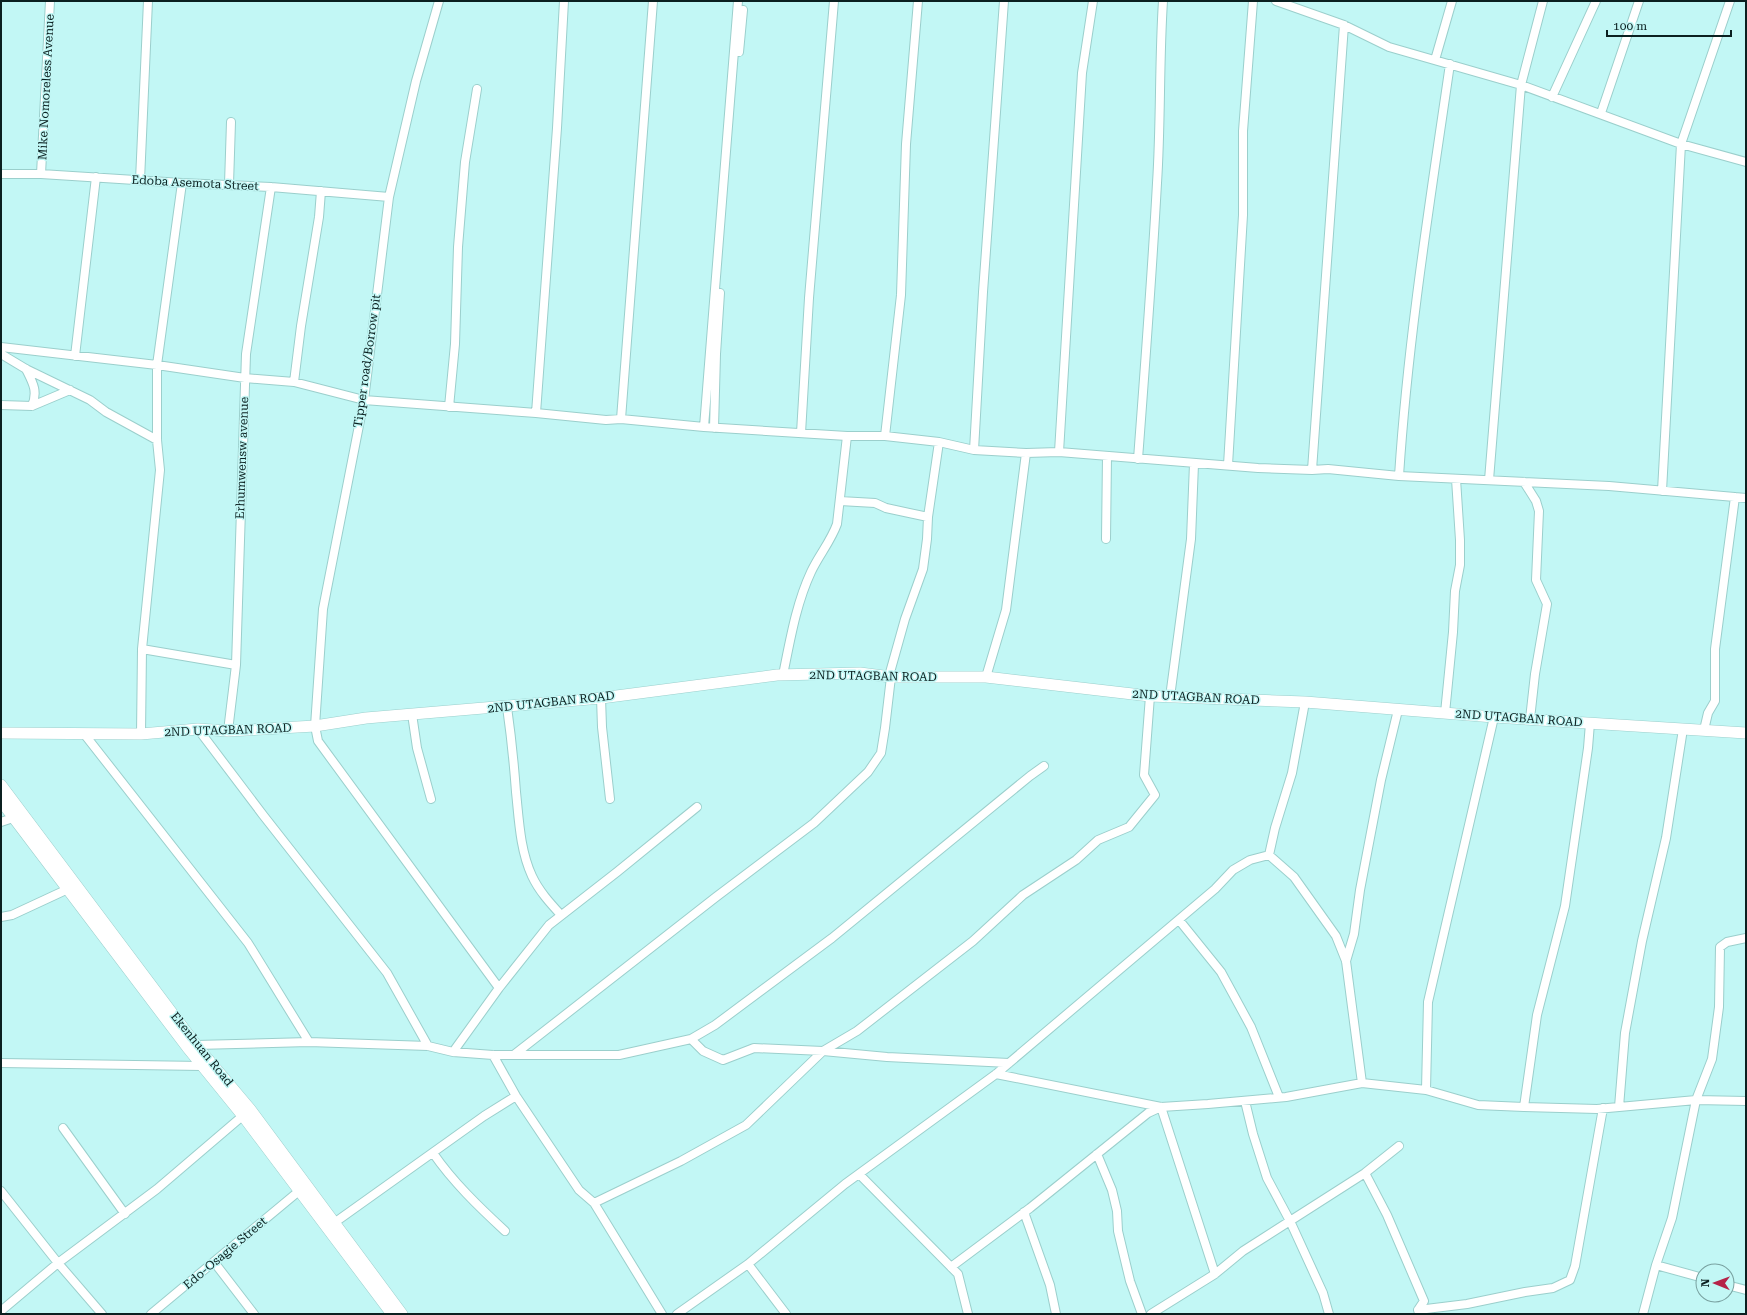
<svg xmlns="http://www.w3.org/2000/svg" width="1747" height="1315" viewBox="0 0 1747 1315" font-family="'Roboto Serif',serif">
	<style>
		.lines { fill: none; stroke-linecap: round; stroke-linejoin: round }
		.street-casing { stroke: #9bcfcc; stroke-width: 10 }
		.secondary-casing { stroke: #9bcfcc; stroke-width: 12 }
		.street { stroke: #fff; stroke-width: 8 }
		.secondary { stroke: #fff; stroke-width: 11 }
		.labels { text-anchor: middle; stroke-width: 3; stroke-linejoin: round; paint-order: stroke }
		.street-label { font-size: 12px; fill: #0b2020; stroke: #c2f7f5 }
	</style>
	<rect width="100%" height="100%" fill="#c2f7f5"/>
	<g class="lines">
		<defs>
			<path id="street" d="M439,1L416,81L389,197L364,400L323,609L315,726L318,741L499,988
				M1276,1L1344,25L1389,47L1521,85L1681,144L1746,162
				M739,52L743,10
				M1435,60L1452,1
				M1552,97L1596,1
				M1601,113L1639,1
				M1,174H41L182,183L271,187L389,197
				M41,174L50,1
				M140,180L148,1
				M229,184L231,122
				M1,347L157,365L245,378L294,382L364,400L536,413L606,420L621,419L704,427L847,436H885L939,442L974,450L1026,453L1059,452L1258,468L1312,470L1328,469L1399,476L1609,486L1746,498
				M1,354L26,369L90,400L106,412L157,440
				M75,356L96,177
				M26,369C33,383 38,391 32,406
				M294,382L301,326L319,217L321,191
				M1,405L32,406L70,390
				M449,407L455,344L458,247L465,162L477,89
				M536,413L557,128L564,1
				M621,419L653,1
				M704,427L738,1
				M714,428L716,354L720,293
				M801,433L809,298L834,1
				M885,436L901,295L906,144L918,1
				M974,450L983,292L1004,1
				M1059,452L1082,73L1093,1
				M1138,459C1145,367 1152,275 1157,183C1161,122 1159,62 1163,1
				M1228,465L1243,215V131L1253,1
				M1312,470L1344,25
				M1399,476C1408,338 1430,201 1450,64
				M1489,480L1521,85L1543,1
				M1524,482L1536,501L1539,511L1536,580L1547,604L1535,674L1530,719
				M1662,491L1681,144L1730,1
				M840,501L875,503L886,508L928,517L927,539L923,569L905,619L889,676
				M928,517L939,442
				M1106,539L1107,456
				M142,649L236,665
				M783,675C790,641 796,604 811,572C819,555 831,541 837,524L847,436
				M986,677L1006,610L1026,453
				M1170,697L1191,539L1194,464
				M601,698L602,727L610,799
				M507,707C511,735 514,764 516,792C519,820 520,850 532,876C539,891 550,903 561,915
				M1445,713L1453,632L1455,591L1460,565V540L1456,479
				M412,714L417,748L431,799
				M198,729L263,815L387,973L428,1046
				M1704,730L1708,713L1715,701V649L1735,497
				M228,731L236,665L246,354L271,187
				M141,734L142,649L160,470L157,440V365L182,183
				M85,735L248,943L309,1042
				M1,822L13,818
				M1269,855L1294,877L1336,936L1346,961L1362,1083
				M1,917L12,915L68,889
				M1179,920L1221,972L1251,1027L1279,1097
				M1346,961L1354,934L1360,890L1381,780L1398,710
				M691,1039L715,1025L832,938L1030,776L1044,766
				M196,1045L309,1042L428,1046L453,1052L493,1055H619L691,1039L703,1051L723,1060L754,1048L823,1051L887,1057L1009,1063
				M453,1052L499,988L549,925L617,872L697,807
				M515,1054L716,897L814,823L868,772L881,753L885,728L891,677
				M493,1055L516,1096L579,1190L594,1203L662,1314
				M1,1063L202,1066
				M996,1074L1161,1107L1208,1104L1286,1097L1362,1083L1426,1090L1478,1105L1524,1107L1597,1109L1696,1100L1746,1101
				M1426,1090L1428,1002L1494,717
				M1245,1101L1253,1134L1267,1178L1290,1221L1323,1293L1329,1314
				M1524,1107L1537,1015L1565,906L1588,748L1590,723
				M1619,1107L1625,1033L1642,941L1666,838L1683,729
				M63,1128L125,1214
				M433,1153C453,1182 479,1207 505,1231
				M1097,1154L1112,1190L1117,1211L1118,1231L1130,1281L1142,1314
				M1365,1173L1387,1215L1424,1301L1418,1310L1419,1313
				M859,1174L958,1274L968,1314
				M1,1191L58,1263L102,1314
				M594,1203L681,1161L746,1125L823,1051L857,1031L973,941L1023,895L1076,860L1098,840L1129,827L1155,795L1144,775L1150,696
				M1024,1212L1050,1285L1056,1314
				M334,1223L484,1116L516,1096
				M214,1262L254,1314
				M748,1264L786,1314
				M1656,1265L1703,1278
				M951,1267L1030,1208L1148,1113L1161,1107L1215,1274
				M1727,1285L1746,1290
				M1418,1310L1467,1304L1525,1292L1553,1288L1570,1280L1575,1266L1603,1108
				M1,1311L58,1263L157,1189L246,1113
				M151,1314L299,1191
				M677,1314L748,1264L845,1184L996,1074L1215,889L1233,870L1250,860L1269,855L1275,828L1292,773L1305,702
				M1151,1314L1215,1274L1243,1251L1365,1173L1399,1146
				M1643,1314L1656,1265L1672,1218L1696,1100L1712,1059L1719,1007L1720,947L1727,942L1746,938"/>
			<path id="secondary" d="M1,733L141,734L198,729L228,731L315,726L366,718L601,698L777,675L860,673L891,677H986L1150,696L1305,702L1494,717L1746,733
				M1,785L196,1045L250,1109L402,1314
				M1,801L187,1047L243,1116L392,1314"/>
		</defs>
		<use href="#street" class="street-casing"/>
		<use href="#secondary" class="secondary-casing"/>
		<use href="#street" class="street"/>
		<use href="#secondary" class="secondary"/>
	</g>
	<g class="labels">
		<g class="street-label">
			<text transform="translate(46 87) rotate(-87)" y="4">Mike Nomoreless Avenue</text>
			<text transform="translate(195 183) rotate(3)" y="4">Edoba Asemota Street</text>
			<text transform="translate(367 361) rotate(-82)" y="4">Tipper road/Borrow pit</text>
			<text transform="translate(242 458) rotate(-88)" y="4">Erhumwensw avenue</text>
			<text transform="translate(873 676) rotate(1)" y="4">2ND UTAGBAN ROAD</text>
			<text transform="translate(1196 697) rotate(3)" y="4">2ND UTAGBAN ROAD</text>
			<text transform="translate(551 702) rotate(-6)" y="4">2ND UTAGBAN ROAD</text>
			<text transform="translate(1519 718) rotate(4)" y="4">2ND UTAGBAN ROAD</text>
			<text transform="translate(228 730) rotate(-2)" y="4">2ND UTAGBAN ROAD</text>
			<text transform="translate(202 1049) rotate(51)" y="4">Ekenhuan Road</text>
			<text transform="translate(225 1253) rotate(-40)" y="4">Edo-Osagie Street</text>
		</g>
	</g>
	<rect width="1747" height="1315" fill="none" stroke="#0b2020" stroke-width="4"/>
	<g transform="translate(1715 1283) rotate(271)"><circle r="19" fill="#c2f7f5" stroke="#79a1a0"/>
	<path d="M0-3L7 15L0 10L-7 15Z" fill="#b52348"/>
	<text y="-6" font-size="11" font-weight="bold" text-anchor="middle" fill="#0b2020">N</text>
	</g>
	<path d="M1607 30v6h124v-6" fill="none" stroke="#0b2020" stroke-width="2"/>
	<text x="1613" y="30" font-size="12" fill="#0b2020" stroke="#c2f7f5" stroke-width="3" paint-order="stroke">100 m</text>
</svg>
